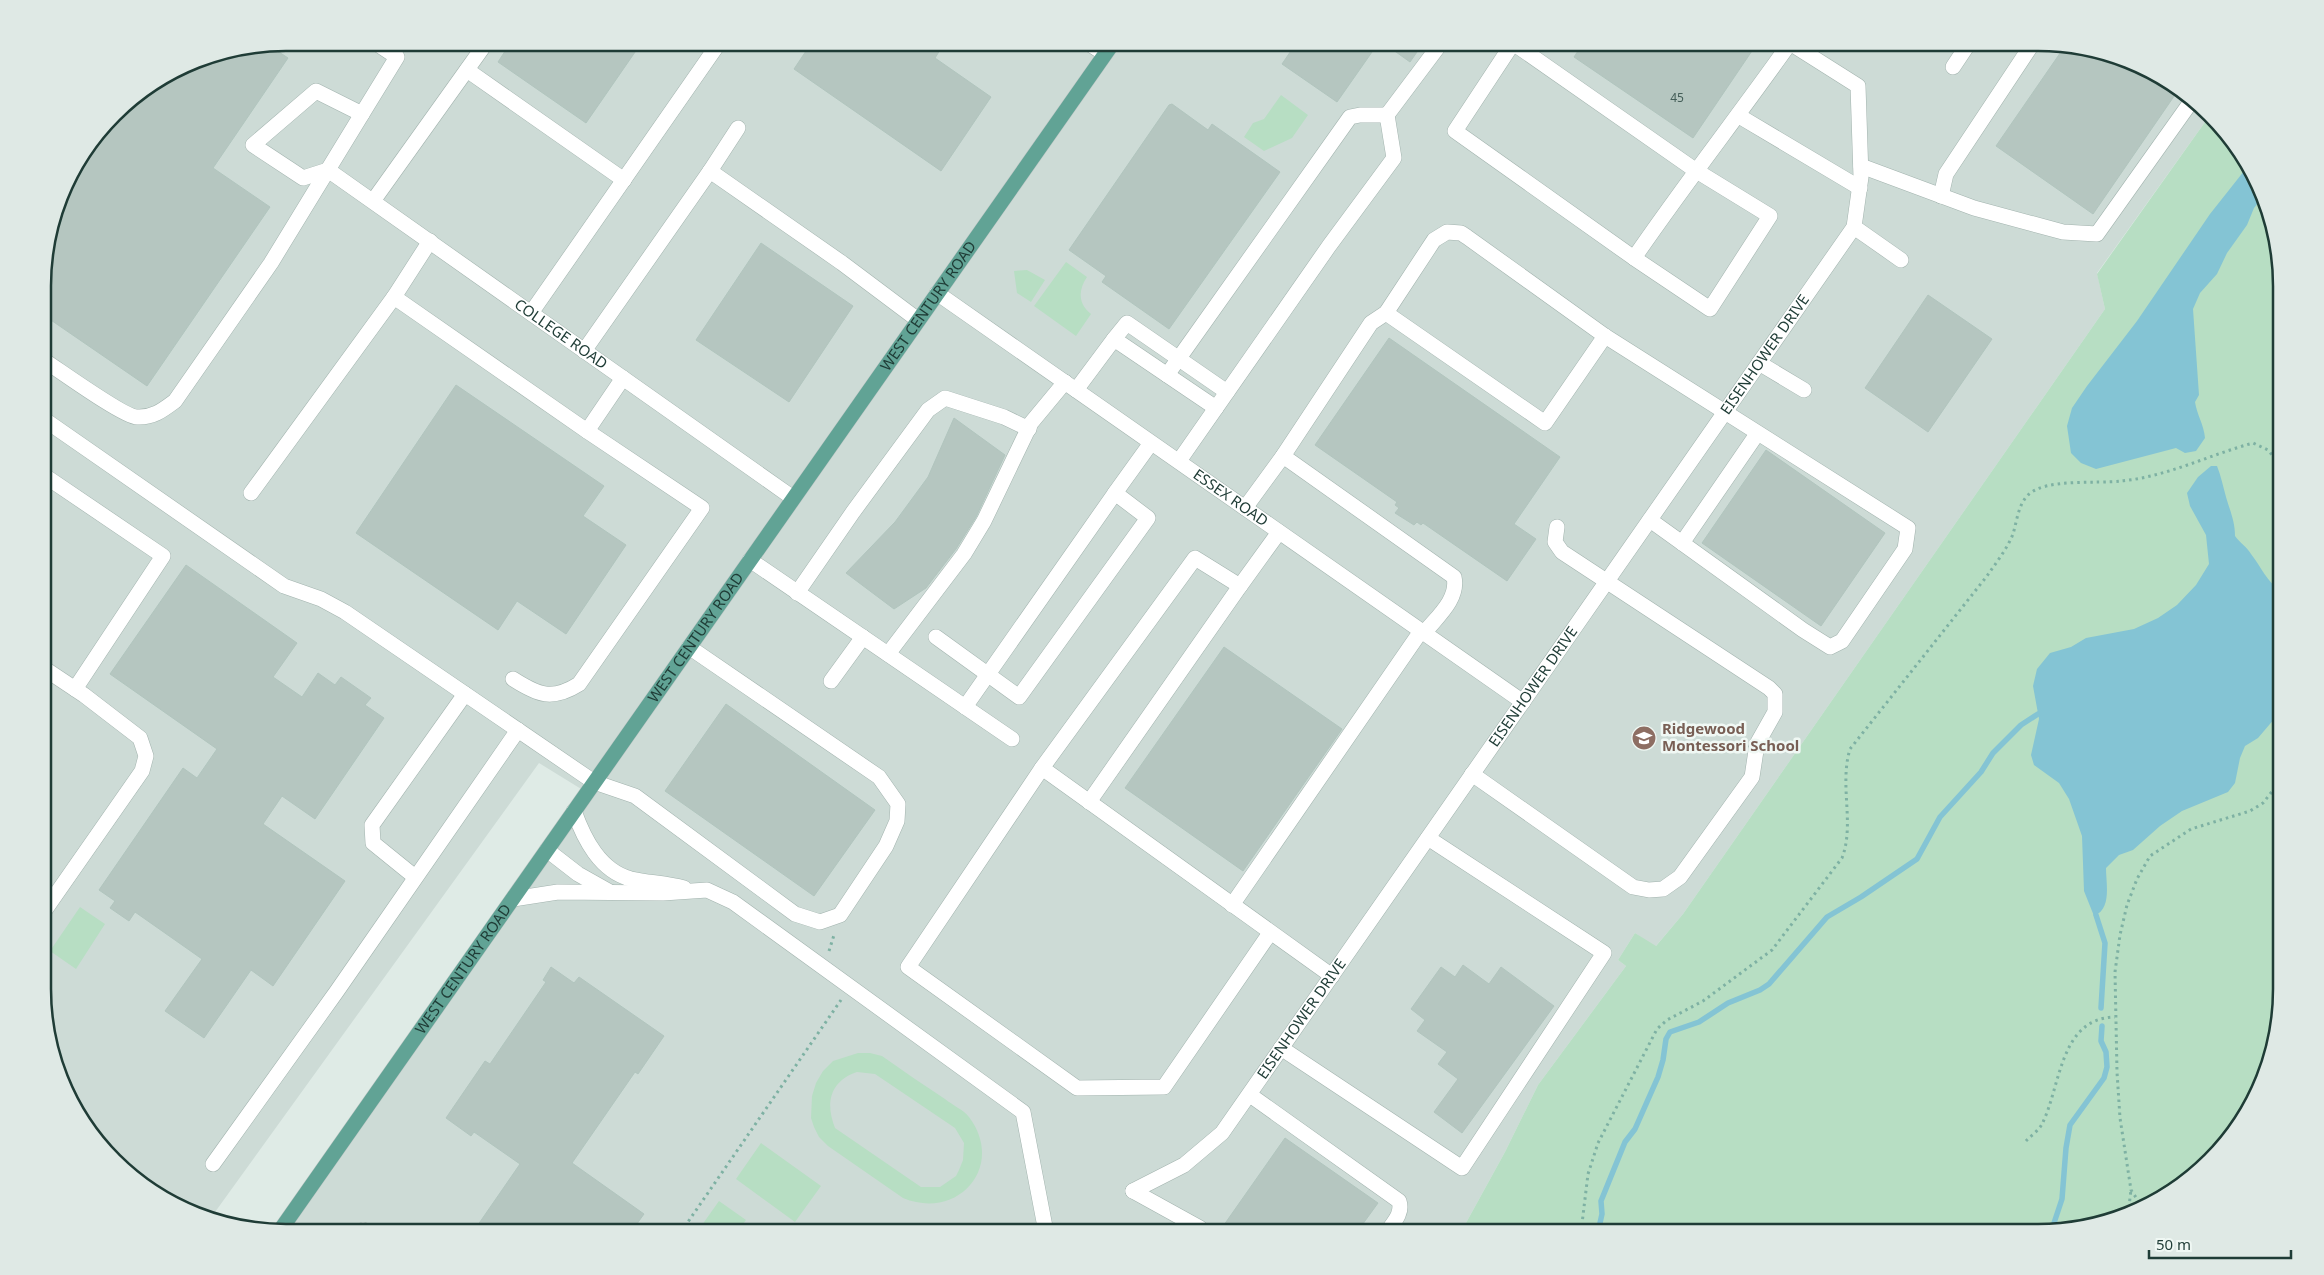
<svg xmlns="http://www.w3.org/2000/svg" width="2324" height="1275" viewBox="0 0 2324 1275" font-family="'Noto Sans',sans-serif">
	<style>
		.built { fill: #cddbd6 }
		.green { fill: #b7dec3; fill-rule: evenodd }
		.water { fill: #84c4d4 }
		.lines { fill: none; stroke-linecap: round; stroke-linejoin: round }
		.stream { stroke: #84c4d4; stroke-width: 5.5 }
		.building { fill: #b5c6c0; stroke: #b1c5be }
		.minor-casing { stroke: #a2b3ae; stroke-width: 16 }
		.major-casing { stroke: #c0c8c7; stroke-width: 16 }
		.path { stroke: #7eb1a3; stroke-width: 3; stroke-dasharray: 2.5 4; stroke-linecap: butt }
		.minor { stroke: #fff; stroke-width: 15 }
		.major { stroke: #61a395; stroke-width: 15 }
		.labels { text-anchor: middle; stroke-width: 5; stroke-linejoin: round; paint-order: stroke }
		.number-label { font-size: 12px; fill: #445e58 }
		.street-label { font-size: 15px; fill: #1f3c36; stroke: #f0f8f4 }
		.education-label { font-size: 15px; font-weight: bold; fill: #785e54; stroke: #f0f8f4; text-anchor: start }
		.rim { fill: none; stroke: #1f3c36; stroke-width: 2.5 }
	</style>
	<rect width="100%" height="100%" fill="#dfebe6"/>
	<path class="built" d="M286,43H2039L2101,51L2160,75L2199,103L2210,115L2097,273L2105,309L1683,914L1655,947L1635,933L1618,960L1626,966L1538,1085L1505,1152L1461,1232H285L586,792L539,763L210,1219L164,1200L84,1125L56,1068L45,1021V254L68,178L125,103L193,61Z"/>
	<path class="green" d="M1281,95L1308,115L1292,138L1264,151L1244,137L1253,123L1264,119Z
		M2210,115L2241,151L2269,208L2281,270V1005L2249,1111L2210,1161L2160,1200L2116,1220L2054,1232H1461L1505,1152L1538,1085L1626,966L1618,960L1635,933L1656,946L1683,914L2105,309L2097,274Z
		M1066,262L1087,277C1078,290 1078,304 1091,314L1076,336L1034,306Z
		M1027,270L1045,280L1031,302L1017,293L1014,271Z
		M80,907L105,924L76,969L50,951Z
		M858,1053H870L882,1056C903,1071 924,1085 945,1099C952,1105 964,1110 969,1117C1006,1166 958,1221 903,1198L828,1146L819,1137L814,1127L811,1118L812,1096L816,1083L823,1071L833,1061ZM857,1072L875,1074L955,1128L964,1143L963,1160L959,1170L956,1176L940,1187H921L835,1128C825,1103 830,1081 857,1072Z
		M761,1143L821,1186L795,1222L736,1179Z
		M719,1201L746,1220L737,1232H697Z"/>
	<path class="water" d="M2248,166L2263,197L2254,208L2247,225L2227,253L2217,274L2200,293L2193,309L2199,395L2195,402C2197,415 2204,425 2205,438L2196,451L2185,453L2176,448L2096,469L2081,463L2071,453L2067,426L2072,408L2087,386L2137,321L2210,214Z
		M2211,466H2217C2221,476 2223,486 2226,497C2230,511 2235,521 2235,536C2240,543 2247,547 2251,554C2262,568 2266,581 2281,591V711L2258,738L2245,746L2240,758L2235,783L2228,792L2182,811L2160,826L2133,850L2119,855L2106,868C2106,884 2112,909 2094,916L2084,891L2082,836L2069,799L2059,783L2034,765L2031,755L2039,719L2033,686L2037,669L2050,653L2071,647L2086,638L2134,629L2158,618L2177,605L2196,585L2209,564L2206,535L2190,506L2187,493L2198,477Z"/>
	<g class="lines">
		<path class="stream" d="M2096,915L2105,943L2101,1008
			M1598,1232L1602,1214L1601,1201L1625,1142L1635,1129L1658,1077L1663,1060L1666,1039L1670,1032L1699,1022L1728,1003L1760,990L1769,984L1827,917L1861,897L1917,859L1940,817L1981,772L1993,753L2021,725L2038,714
			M2051,1232L2062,1199L2066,1148L2070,1125L2104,1078L2107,1067L2106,1052L2101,1041L2102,1026"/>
	</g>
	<path class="building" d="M511,42H642L586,123L498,62Z
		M812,42H945L935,58L991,97L941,171L794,69Z
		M1297,42H1379L1337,102L1282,64Z
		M1382,42H1424L1410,62Z
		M1584,42H1758L1693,138L1574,57Z
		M270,46L288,58L213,168L270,207L147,386L45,316V254L68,178L125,103L193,61Z
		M2065,46L2101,51L2160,75L2179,89L2093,214L1996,146Z
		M1172,104L1208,130L1212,124L1280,172L1169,329L1102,282L1106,276L1069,250L1169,105Z
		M761,243L853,306L789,402L696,340Z
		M1928,295L1992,339L1928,432L1865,388Z
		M1389,338L1560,457L1514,524L1536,539L1507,581L1423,523L1421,525L1417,522L1414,525L1395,513L1399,508L1395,505L1397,502L1315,445Z
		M456,385L604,486L583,516L626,545L566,634L517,601L498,630L356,533Z
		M954,418L1005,455L976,517L956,549L926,588L894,609L846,573L895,522L928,477Z
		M1766,450L1885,533L1821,626L1702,543Z
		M186,565L297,643L273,677L302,697L318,673L335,685L341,677L371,698L365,705L384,718L315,819L282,796L263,824L345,881L273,986L251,970L204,1038L165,1011L202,959L135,912L129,921L110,908L115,901L99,890L183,768L197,778L217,749L110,674Z
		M1224,647L1342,729L1243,871L1125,788Z
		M726,704L875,810L814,896L665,791Z
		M1463,965L1489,984L1501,967L1554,1006L1462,1133L1434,1112L1458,1079L1438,1064L1447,1052L1417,1031L1425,1020L1411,1009L1441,967L1455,977Z
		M551,967L574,983L579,977L664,1036L638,1074L635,1072L572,1163L644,1214L631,1232H473L520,1164L474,1132L471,1136L446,1118L485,1061L490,1064L546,982L543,980Z
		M1285,1138L1378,1203L1357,1232H1219Z"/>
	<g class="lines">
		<defs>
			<g id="minor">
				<path d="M1088,43L1105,54"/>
				<path d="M1513,43L1455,131L1634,258C1684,185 1739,115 1790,43"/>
				<path d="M1513,43L1695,170L1770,216L1710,309L1634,258"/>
				<path d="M1953,67L1969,43"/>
				<path d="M467,70L624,180"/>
				<path d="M1387,115L1441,43"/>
				<path d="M1739,116L1860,188"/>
				<path d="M1861,166L1974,208L2063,232L2097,234L2193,99"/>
				<path id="s1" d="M328,170L793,498"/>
				<path d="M328,170L303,178L253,145L316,91L362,114L397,57L376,43"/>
				<path d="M710,171L738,128"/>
				<path d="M1941,196L1946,174L2033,43"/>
				<path d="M373,201L486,43"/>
				<path d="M1854,227L1901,260"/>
				<path id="s2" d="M937,293L1523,702"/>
				<path d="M394,297L430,241"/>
				<path d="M531,313L719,43"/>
				<path d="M1386,313L1545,423L1605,336"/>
				<path d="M1114,339L1127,323L1227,392"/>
				<path d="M584,351L710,171L842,263L918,320"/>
				<path d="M45,361C59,370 124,417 137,417C153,418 163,410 175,401L271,263L362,114"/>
				<path d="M1759,363L1804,390"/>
				<path d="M1167,375L1350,117L1360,115H1387"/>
				<path d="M1076,390L1114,339L1216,408"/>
				<path d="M45,420L284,586L321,599L345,612L594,782L635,796L795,914L820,922L840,915L886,846L897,821L898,804L879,777L689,647"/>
				<path d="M587,431L623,378"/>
				<path d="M1283,456L1454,577C1459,599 1437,617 1424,633"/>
				<path d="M1179,461L1329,246L1394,158L1387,115"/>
				<path d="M45,476L163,556L75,689"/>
				<path d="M251,493L394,297L587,431L702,508L579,684C552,701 538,695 513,679"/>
				<path d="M1245,508L1283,456L1371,323L1386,313L1434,240L1447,232L1461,233L1467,237L1605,336L1908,528L1905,549L1842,641L1830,647L1803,630L1650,520"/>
				<path d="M1279,532L1240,586L1195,558L1042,768L1332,976"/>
				<path d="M1682,543L1757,434"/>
				<path d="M750,560L1012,739"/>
				<path d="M797,593L853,512L928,410L945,398L1004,417L1029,429"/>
				<path d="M936,637L1019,697L1148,518L1115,493L1151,443"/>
				<path d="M888,654L964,554L984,521L1031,423L1065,382"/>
				<path d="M45,669L84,695L140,738L146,756L142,771L45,910"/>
				<path d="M831,681L863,637"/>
				<path d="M965,707L1115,493"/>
				<path d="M1042,768L908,967L1077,1088L1164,1087L1270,933"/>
				<path d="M1472,774L1633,887L1649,890L1663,889L1680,877L1752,777L1757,744L1775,712V694L1769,688L1562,552L1555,542L1557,527"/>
				<path d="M1089,802L1240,586"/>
				<path d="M574,811C584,839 600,871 631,879C649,883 666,883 684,888"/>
				<path d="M547,850L578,874L610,892"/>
				<path d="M415,877L373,843L372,825L465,694"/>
				<path d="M513,899L558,892L663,893L707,890L733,902L1023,1112L1046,1232"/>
				<path d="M1232,905L1421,631"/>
				<path d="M1281,1048L1462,1168L1604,953L1428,838"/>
				<path d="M1250,1095L1399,1201C1403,1213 1394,1222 1387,1232"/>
				<path d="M213,1164L337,991L518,730"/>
				<path id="s3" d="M1133,1191L1184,1165L1222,1133L1854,227L1861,177L1858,86L1790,43"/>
				<path d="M1133,1191L1200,1228L1198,1232"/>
				<path d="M363,1230L368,1232"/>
			</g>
			<g id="major">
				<path id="s4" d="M279,1232L1113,43"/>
			</g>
		</defs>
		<use href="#minor" class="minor-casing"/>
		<use href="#major" class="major-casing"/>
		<path class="path" d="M829,951L834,935
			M2026,1141C2031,1136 2039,1130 2042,1124C2061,1087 2059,1018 2115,1017
			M2143,1208L2131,1190L2120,1118L2117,1072L2115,972L2120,935L2127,905L2137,879L2150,856L2191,829L2250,811L2263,803L2281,780
			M2128,1214L2131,1190
			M681,1232L841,1000
			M1581,1232L1588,1174L1598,1143L1657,1029L1667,1020L1703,1001L1772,950L1842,858C1855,824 1839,785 1850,749L1987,576C1996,563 2007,549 2013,534C2017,521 2018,505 2028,495C2045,478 2097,484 2121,481C2166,477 2209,455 2253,443L2268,450L2281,466"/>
		<use href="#minor" class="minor"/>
		<use href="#major" class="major"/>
	</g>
	<defs>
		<symbol id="school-disc" viewBox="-11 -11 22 22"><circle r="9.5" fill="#8d6e63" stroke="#f0f8f4"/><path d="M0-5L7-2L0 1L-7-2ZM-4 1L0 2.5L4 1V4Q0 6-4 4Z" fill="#fff"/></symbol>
	</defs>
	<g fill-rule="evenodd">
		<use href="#school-disc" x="1630" y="724" width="28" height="28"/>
	</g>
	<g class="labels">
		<g class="number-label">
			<text x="1677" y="102">45</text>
		</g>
		<g class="street-label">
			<text dy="5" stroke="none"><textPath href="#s4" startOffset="1131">WEST CENTURY ROAD</textPath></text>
			<text dy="5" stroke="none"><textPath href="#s1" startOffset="285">COLLEGE ROAD</textPath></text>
			<text dy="5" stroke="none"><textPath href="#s3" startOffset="1056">EISENHOWER DRIVE</textPath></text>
			<text dy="5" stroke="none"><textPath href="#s2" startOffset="358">ESSEX ROAD</textPath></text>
			<text dy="5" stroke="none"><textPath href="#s4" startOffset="726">WEST CENTURY ROAD</textPath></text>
			<text dy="5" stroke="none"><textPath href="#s3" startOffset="651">EISENHOWER DRIVE</textPath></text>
			<text dy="5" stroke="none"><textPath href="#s4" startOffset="321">WEST CENTURY ROAD</textPath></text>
			<text dy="5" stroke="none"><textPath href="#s3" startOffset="246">EISENHOWER DRIVE</textPath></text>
		</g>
		<g class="education-label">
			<text x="1662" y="734">Ridgewood<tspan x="1662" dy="17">Montessori School</tspan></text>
		</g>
	</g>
	<path d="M0 0H2324V1275H0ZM286 51H2038A235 235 0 0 1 2273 286V989A235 235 0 0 1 2038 1224H286A235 235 0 0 1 51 989V286A235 235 0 0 1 286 51Z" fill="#dfe9e5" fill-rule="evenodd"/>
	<path class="rim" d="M286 51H2038A235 235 0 0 1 2273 286V989A235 235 0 0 1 2038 1224H286A235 235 0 0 1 51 989V286A235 235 0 0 1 286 51Z"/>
	<path d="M2149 1250v8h142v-8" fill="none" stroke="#1f3c36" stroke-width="2.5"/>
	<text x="2156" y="1250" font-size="15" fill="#1f3c36" stroke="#f0f8f4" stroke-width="4" paint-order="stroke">50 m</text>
</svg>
